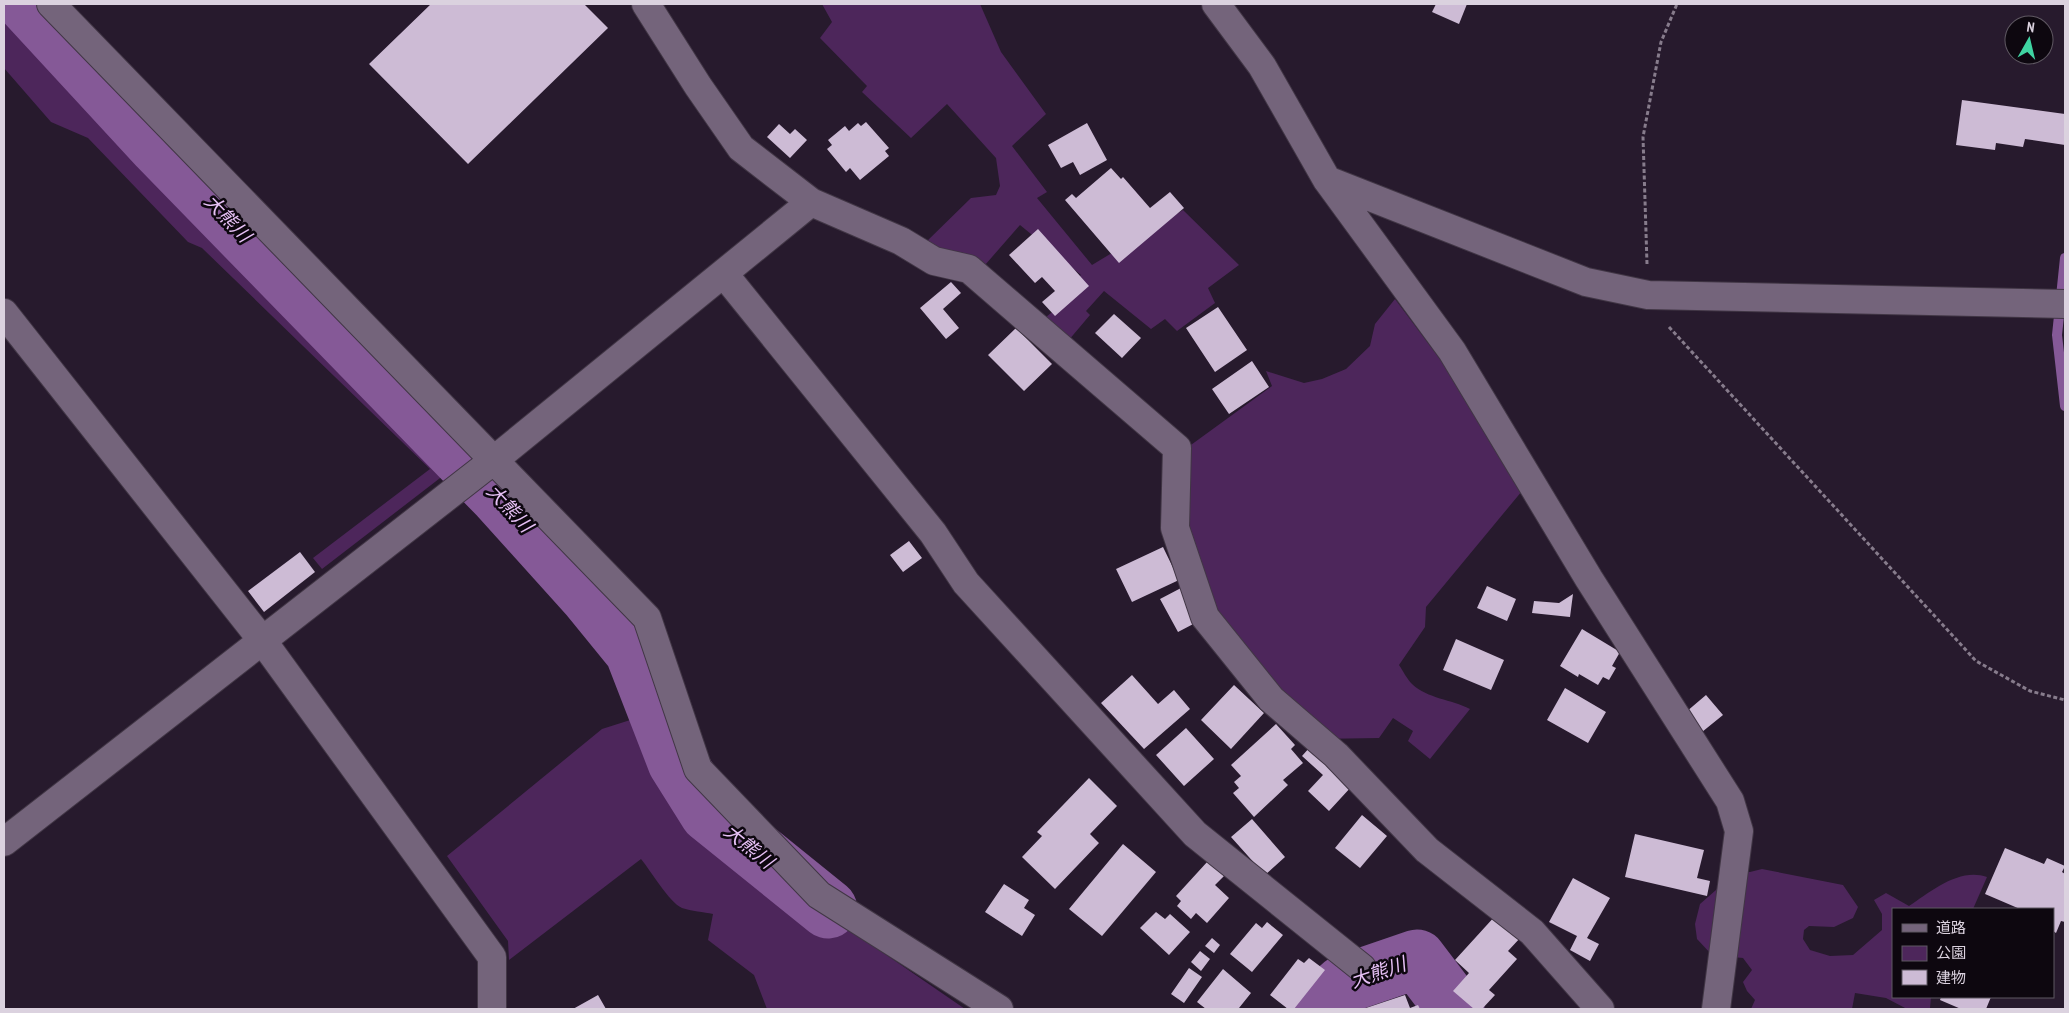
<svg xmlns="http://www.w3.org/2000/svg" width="2069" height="1013" viewBox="0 0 2069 1013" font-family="'PT Sans Narrow','Noto Sans JP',sans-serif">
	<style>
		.green { fill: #4d265b }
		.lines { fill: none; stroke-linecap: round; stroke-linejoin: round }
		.stream { stroke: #855997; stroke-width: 10 }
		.river { stroke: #855997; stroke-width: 59 }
		.building { fill: #cdbbd5 }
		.minor-casing { stroke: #413645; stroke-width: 30 }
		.path { stroke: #877c8c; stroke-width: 3; stroke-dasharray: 4 2.5; stroke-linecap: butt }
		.minor { stroke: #74647b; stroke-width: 28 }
		.labels { text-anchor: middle; stroke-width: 5; stroke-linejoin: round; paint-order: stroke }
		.water-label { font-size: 19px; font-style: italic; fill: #e7c1f6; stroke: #0d070f }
	</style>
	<rect width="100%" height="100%" fill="#271a2d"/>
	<path class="green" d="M4,4L457,465L322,569L313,558L430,469L202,248L188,242L88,138L51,122L4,68Z
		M822,4H980L1001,52L1046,114L1012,146L1047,192L1037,198L1092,265L1183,210L1239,265L1208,288L1215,303L1177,331L1165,319L1151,329L1104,291L1086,311L1090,315L1068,341L1046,317L1082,288L1075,280L1081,275L1020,225L985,265L923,245L971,198L996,195L1000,186L996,158L947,104L911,138L862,92L867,86L820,38L832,22Z
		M1395,299L1475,406L1522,491L1426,607L1425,627L1399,665C1403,671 1407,679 1412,684C1428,699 1451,699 1470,709L1430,759L1408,741L1413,731L1393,718L1379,738L1316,739L1214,621L1183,516L1184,450L1272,386L1266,371L1304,383L1322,379L1346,369L1370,346L1375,324Z
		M646,715L683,794L731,848L965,1009H767L754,975L708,940L713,914C704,912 691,911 682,908C669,902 651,871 641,859L509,960L508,941L447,856L602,729Z
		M1762,869L1843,885L1858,907L1853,918L1834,927L1809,926L1804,930L1803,939L1810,950L1830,956L1853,955L1882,930V914L1874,900L1886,893L1909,906C1931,891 1960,867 1987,877L1973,909H1893V997H1931L1930,1008L1934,1009H1907L1886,998L1855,993L1852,1009H1751L1755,1000L1747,991L1743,982L1752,970L1743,958L1712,955L1697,939L1695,924L1700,904L1716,890L1728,870L1750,872Z"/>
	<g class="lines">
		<path class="stream" d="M2065,258L2057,335L2065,406"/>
		<path class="river" d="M27,4L158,146L499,496L590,597L634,651L677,762L709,813L828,909
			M1316,1009L1344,984L1417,959L1455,1009"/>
	</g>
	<path class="building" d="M431,4H584L608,28L468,164L369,64Z
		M1436,4H1467L1459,24L1432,12Z
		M1962,100L2065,114V145L2025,139L2023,147L1996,143L1995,150L1956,145Z
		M866,122L889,148L885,151L889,156L860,180L850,168L846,172L827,149L832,145L828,140L845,126L849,131L858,123L861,126Z
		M1087,123L1107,160L1080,175L1073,162L1061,168L1048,145Z
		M779,124L790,134L795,129L807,140L790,158L767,137Z
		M1111,168L1121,179L1123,177L1150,208L1170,192L1184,208L1119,263L1065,200L1072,194L1076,198Z
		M1038,229L1089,286L1055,316L1042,302L1055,291L1042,277L1035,283L1009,255Z
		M951,282L961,293L943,309L959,328L946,339L920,308Z
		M1218,307L1247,350L1215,372L1186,328Z
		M1114,314L1141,338L1122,358L1095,333Z
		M1016,328L1052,364L1024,391L988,355Z
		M1252,361L1269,387L1229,414L1212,389Z
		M909,541L922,558L903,572L890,555Z
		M1163,547L1179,580L1132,602L1116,569Z
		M300,552L315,572L264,612L248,591Z
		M1487,586L1516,599L1507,621L1477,608Z
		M1181,588L1199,621L1178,632L1160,599Z
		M1573,594L1570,617L1532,613L1534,601L1559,603Z
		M1582,629L1620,652L1612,666L1616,668L1609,680L1603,677L1598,685L1579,674L1578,677L1560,666Z
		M1456,639L1504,660L1491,690L1443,670Z
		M1132,675L1158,704L1174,690L1190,709L1144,749L1101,703Z
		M1234,685L1264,713L1231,749L1201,720Z
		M1565,688L1606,712L1588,743L1547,720Z
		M1706,695L1723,715L1702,732L1686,712Z
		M1276,724L1295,745L1291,749L1303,763L1283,780L1288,785L1254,817L1233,793L1239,788L1234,782L1241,776L1231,765Z
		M1186,728L1214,759L1184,786L1156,755Z
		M1310,747L1352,786L1329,811L1308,791L1323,775L1302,756Z
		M1089,778L1117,806L1090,834L1099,843L1055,889L1022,857L1042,836L1037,832Z
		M1362,815L1387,836L1360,868L1335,848Z
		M1252,819L1285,857L1265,875L1231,837Z
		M1635,834L1704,850L1697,878L1710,881L1707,896L1625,877Z
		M1123,844L1156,872L1102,936L1069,909Z
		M2005,848L2044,864L2047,858L2065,866L2062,872L2065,874V922L2061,921L2056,933L2053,931V909H2020L1985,894Z
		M1208,861L1224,876L1215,885L1229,898L1207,923L1196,913L1191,919L1177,906L1181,901L1176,896Z
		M1573,878L1610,898L1587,938L1599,944L1590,961L1570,950L1577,936L1549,922Z
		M1004,884L1029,900L1024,908L1035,915L1022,936L985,912Z
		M1156,912L1165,919L1170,914L1190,932L1169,955L1140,928Z
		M1496,915L1521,937L1508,951L1517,959L1489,990L1495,995L1482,1009H1474L1453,991L1469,973L1455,960Z
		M1267,922L1283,935L1252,972L1230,954L1256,923L1262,928Z
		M1212,938L1220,945L1214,953L1205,946Z
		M1200,951L1210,959L1201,971L1191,962Z
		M1309,958L1325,970L1294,1009H1288L1270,995L1298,959L1304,963Z
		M1189,968L1202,977L1184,1003L1171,994Z
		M1223,969L1251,993L1239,1008L1240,1009H1206L1197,1002Z
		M598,995L606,1009H573Z
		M1405,995L1410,1008L1418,1005L1420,1009H1363Z
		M1941,997H1991L1986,1009H1961L1940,1000Z"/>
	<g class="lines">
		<defs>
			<path id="minor" d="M51,4L647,618L698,769L819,895L999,1009
				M646,4L698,86L741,148L811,202L901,241L934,261L969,269L1177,448L1175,528L1205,617L1271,699L1336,755L1427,850L1532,932L1600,1009
				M1216,4L1262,66L1327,180L1452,351L1589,579L1730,801L1739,831L1716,1009
				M1327,180L1586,282L1648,295L2065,304
				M724,274L933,533L966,583L1195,834L1362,968
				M4,313L262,640L492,957V1009
				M4,842L494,460L811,202"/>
		</defs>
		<use href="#minor" class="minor-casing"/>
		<path class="path" d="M1647,264L1643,137L1661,42L1677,4
			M1669,327L1976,661L2030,691L2065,700"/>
		<use href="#minor" class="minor"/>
	</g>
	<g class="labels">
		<g class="water-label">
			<text transform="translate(228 218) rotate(46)" y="7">大熊川</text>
			<text transform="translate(510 508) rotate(47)" y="7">大熊川</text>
			<text transform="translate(749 846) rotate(39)" y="7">大熊川</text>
			<text transform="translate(1378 972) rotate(-19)" y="7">大熊川</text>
		</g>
	</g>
	<rect width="2069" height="1013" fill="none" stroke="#dbd2df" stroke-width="10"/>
	<rect x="1892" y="908" width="162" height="90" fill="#0d070f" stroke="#5f5862"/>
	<rect x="1902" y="924" width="25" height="8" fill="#74647b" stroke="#5f5862"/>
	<text x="1936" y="933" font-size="15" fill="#dbd2df">道路</text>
	<rect x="1902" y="946" width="25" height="15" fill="#4d265b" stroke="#5f5862"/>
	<text x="1936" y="958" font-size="15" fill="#dbd2df">公園</text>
	<rect x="1902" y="970" width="25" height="15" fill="#cdbbd5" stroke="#5f5862"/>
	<text x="1936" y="983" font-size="15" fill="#dbd2df">建物</text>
	<g transform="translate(2029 40) rotate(8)"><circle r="24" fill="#0d070f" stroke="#5f5862"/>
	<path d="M0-4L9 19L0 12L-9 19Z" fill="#3fd4a2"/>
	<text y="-8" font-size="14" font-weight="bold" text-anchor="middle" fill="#dbd2df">N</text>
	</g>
</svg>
